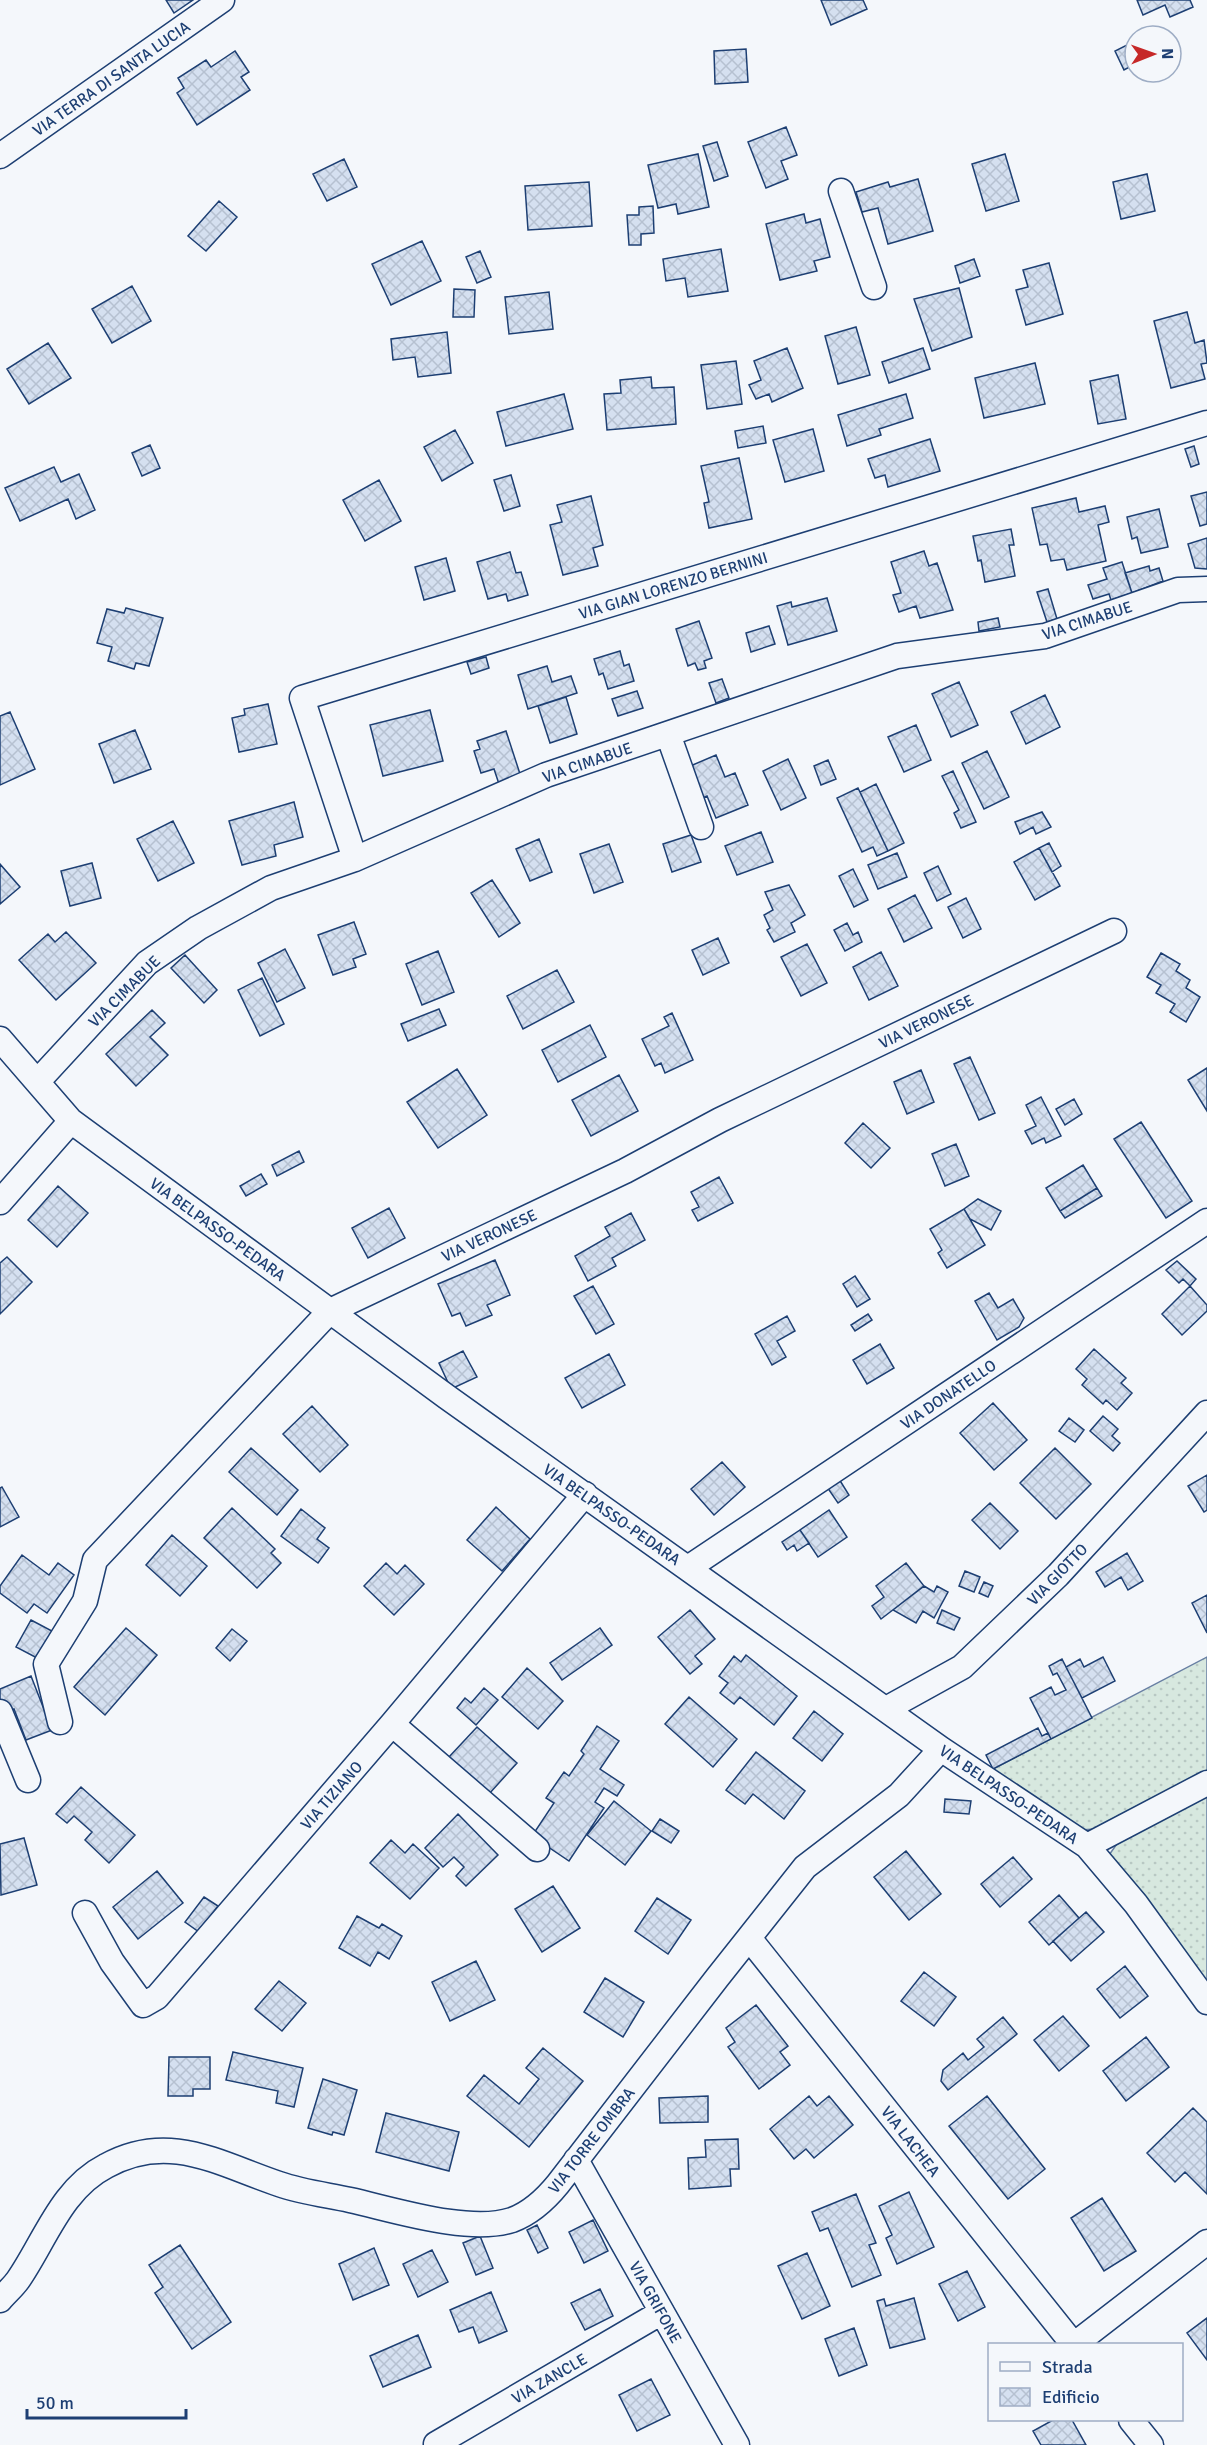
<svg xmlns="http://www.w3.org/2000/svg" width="1207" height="2445" viewBox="0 0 1207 2445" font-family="Signika,sans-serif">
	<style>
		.grass { fill: url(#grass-dots); stroke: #687fa3; stroke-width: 1.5 }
		.building { fill: url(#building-cross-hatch); stroke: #1d3f73; stroke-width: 1.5 }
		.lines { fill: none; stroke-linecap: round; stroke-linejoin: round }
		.minor-casing { stroke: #1d3f73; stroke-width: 27 }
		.minor { stroke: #f4f7fb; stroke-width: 24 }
		.labels { text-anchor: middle; stroke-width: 4.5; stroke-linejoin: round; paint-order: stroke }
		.street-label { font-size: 16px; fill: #1d3f73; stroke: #f4f7fb }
	</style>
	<defs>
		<pattern id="grass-dots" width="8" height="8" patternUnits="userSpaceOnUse" patternTransform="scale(1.5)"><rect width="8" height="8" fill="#d7e8df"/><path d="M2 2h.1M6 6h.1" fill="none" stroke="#b8c8c3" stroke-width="1.8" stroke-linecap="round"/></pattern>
		<pattern id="building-cross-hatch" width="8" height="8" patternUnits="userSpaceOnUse" patternTransform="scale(1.5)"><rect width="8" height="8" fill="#d5e0f0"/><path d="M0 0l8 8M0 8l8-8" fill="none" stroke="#b6c1d1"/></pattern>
	</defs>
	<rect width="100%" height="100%" fill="#f4f7fb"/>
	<path class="grass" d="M1207,1657V1770L1095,1829L1080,1830L993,1769Z
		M1207,1794V1988L1109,1855L1119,1841Z"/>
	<path class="building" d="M166,0H193L174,13Z
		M821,0H863L867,9L831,25Z
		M1137,0H1190L1193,7L1170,17L1165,5L1143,15Z
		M1135,41V64L1124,70L1115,51Z
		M746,49L748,82L715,84L714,51Z
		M235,51L249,72L241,77L250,90L197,125L177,93L184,88L178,78L206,60L211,67Z
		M786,127L797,155L781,161L788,179L766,188L748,142Z
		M717,142L728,176L714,181L703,146Z
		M698,154L709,207L678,214L676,204L658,208L648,165Z
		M1005,154L1019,201L986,211L972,164Z
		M344,159L357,187L327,201L313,174Z
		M1147,174L1155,211L1121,219L1113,182Z
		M918,179L933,231L888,244L878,208L862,212L856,192L888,182L890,187Z
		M589,182L592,226L528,230L525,186Z
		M219,201L237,217L206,251L188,236Z
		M653,206L654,233L641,234V245H629L627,215H639V207Z
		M804,214L806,223L820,219L830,257L814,261L817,271L780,280L766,224Z
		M422,241L441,281L391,305L372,264Z
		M721,249L728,291L688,297L685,278L666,281L663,259Z
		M480,251L491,277L477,283L466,257Z
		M974,259L980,276L960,283L955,266Z
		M1049,263L1063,314L1026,325L1016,290L1028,287L1023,270Z
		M132,286L151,321L112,343L92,309Z
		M959,288L972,337L932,351L914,299Z
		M454,289L475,290L474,317H453Z
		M549,292L553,329L509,334L505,297Z
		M1187,312L1195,343L1204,340L1207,363L1201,364L1205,379L1171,388L1154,321Z
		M856,327L870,375L838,384L825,336Z
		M447,332L451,373L418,377L415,357L393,360L391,339Z
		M48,343L71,378L29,404L7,369Z
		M787,348L803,388L772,402L769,394L756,399L749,385L761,380L754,361Z
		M923,348L930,369L889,383L882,362Z
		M736,361L742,404L707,409L701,365Z
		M1035,363L1045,404L984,418L975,378Z
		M1118,375L1126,419L1098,424L1090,381Z
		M651,377L652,388L674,387L676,424L607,430L604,394L621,393L620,380Z
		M564,394L573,429L506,446L497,412Z
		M906,394L913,418L879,429L881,435L847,446L838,415Z
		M763,426L766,443L738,448L735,431Z
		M813,429L824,471L785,482L773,440Z
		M455,430L473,463L442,481L424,447Z
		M930,439L940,471L888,487L885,475L875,478L868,459Z
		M150,445L160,468L142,476L132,453Z
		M1194,446L1199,464L1191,467L1185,449Z
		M739,458L752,519L709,528L704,503L709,502L701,466Z
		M54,467L61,482L79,474L95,510L76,519L68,499L20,521L5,488Z
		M511,475L520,506L504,511L494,480Z
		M379,480L401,521L365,541L343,500Z
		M1207,492V524L1200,526L1191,496Z
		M591,496L603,545L593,548L598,566L563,575L550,525L562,522L557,505Z
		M1076,498L1079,512L1105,506L1109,522L1098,525L1106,561L1067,570L1064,559L1051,561L1047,544L1040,545L1032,508Z
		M1159,509L1168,547L1141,553L1137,537L1132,539L1127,517Z
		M1011,529L1014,545H1009L1015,576L985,582L981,560L978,561L973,536Z
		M1207,538V569L1195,568L1188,544Z
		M924,551L929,566L937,563L953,610L920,618L916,606L899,612L893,595L901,593L891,562Z
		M510,552L516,573L521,572L528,595L508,601L506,594L488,599L477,562Z
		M446,558L455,591L424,600L415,567Z
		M1122,562L1132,593L1111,600L1109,594L1093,599L1088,585L1107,579L1103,568Z
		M1149,566L1150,571L1159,568L1163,581L1132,593L1125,573Z
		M1048,589L1057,619L1047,622L1037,592Z
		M827,598L837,631L788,645L777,606L791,602L792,607Z
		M126,608L163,618L149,666L136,663L134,669L108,661L112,647L97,643L107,609L124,613Z
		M998,618L1000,627L979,631L978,622Z
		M699,621L712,658L704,661L706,668L698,670L695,663L688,666L676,629Z
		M769,626L775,644L751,652L746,633Z
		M620,651L624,666L629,664L634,681L608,689L603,673L599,675L594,659Z
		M486,657L489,668L471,674L467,662Z
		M547,666L552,682L571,676L577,693L528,709L518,675Z
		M722,679L729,698L716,703L709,683Z
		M959,682L978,725L951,737L932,694Z
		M637,691L643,708L618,716L612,699Z
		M1045,695L1060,727L1026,744L1011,712Z
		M566,697L577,734L550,743L538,706Z
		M268,704L277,744L239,752L232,718L245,715L244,709Z
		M430,710L443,761L383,776L370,725Z
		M10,712L35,769L0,785V716Z
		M916,725L931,760L904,772L888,737Z
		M135,730L151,769L114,783L99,744Z
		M506,731L521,777L499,784L494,769L481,773L474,751L480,749L477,741Z
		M987,751L1009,797L984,809L962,763Z
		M716,755L725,777L735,773L748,805L716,818L707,796L700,799L688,767Z
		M788,759L806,798L781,810L763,771Z
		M828,760L836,779L821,785L814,766Z
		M953,771L976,822L961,828L954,813L959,810L942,776Z
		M876,784L904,843L888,851L860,792Z
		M858,788L888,851L877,856L873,847L862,852L837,798Z
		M294,802L303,837L274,845L276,856L242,865L229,821Z
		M1042,812L1051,827L1036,834L1033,827L1020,834L1015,822Z
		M173,821L194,863L158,881L137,839Z
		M761,832L773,862L737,875L725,846Z
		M691,835L701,862L672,872L663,844Z
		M539,839L552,872L530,881L516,849Z
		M1049,843L1061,866L1052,872L1039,848Z
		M609,844L623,882L594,893L580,854Z
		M1039,848L1060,886L1035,900L1014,862Z
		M897,853L907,877L878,889L868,865Z
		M92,863L101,898L70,906L61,871Z
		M0,864L20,887L0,904Z
		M938,866L951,894L937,901L924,873Z
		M853,869L868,900L854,907L839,876Z
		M492,880L520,923L499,937L471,893Z
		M789,885L805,915L791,923L795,932L774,942L767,930L770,928L764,915L773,910L765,892Z
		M915,895L932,928L904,942L888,909Z
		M966,898L981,929L963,938L948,907Z
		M354,922L366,954L353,959L356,967L333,975L318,935Z
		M847,923L853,935L858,932L862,942L845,951L834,930Z
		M66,932L96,963L56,1000L19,960L48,934L55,942Z
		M718,938L729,963L703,975L692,950Z
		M807,944L827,983L801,996L781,957Z
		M285,949L305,988L277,1002L258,963Z
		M438,951L454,992L422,1005L406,964Z
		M881,952L898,986L869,1000L853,967Z
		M1161,953L1180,964L1176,971L1190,980L1186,988L1200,997L1186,1022L1170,1012L1175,1004L1156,993L1161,985L1147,977Z
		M185,955L217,990L204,1003L171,968Z
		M557,970L574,1002L523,1029L507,996Z
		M262,978L284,1024L260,1036L238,990Z
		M439,1009L446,1025L408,1041L401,1024Z
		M152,1010L165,1023L150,1037L168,1055L136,1086L106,1054Z
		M672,1013L693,1060L665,1073L661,1063L655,1066L642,1039L669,1026L664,1017Z
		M590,1025L606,1057L558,1082L542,1050Z
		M970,1057L995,1113L979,1120L954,1064Z
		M1207,1068V1111L1188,1080Z
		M457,1069L487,1115L438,1148L407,1102Z
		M921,1070L934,1102L907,1114L894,1082Z
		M619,1075L638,1111L591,1136L572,1100Z
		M1041,1097L1061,1136L1046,1143L1044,1138L1032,1144L1025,1131L1036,1126L1026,1105Z
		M1074,1099L1082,1114L1065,1125L1056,1109Z
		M1141,1122L1192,1201L1166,1218L1114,1139Z
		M863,1123L890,1148L871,1168L845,1143Z
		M956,1144L969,1176L945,1186L932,1154Z
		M299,1151L304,1162L277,1176L272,1165Z
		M1083,1165L1097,1188L1060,1211L1046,1188Z
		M261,1174L267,1184L246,1196L240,1186Z
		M719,1177L733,1203L698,1221L692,1210L699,1207L691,1192Z
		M58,1186L88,1213L57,1247L28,1220Z
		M1097,1188L1102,1196L1065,1218L1060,1211Z
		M978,1199L1001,1211L991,1230L970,1219L964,1209Z
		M389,1208L405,1238L368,1258L352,1228Z
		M964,1209L985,1245L947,1268L938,1253L942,1250L930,1229Z
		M631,1213L645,1240L612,1258L616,1266L588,1281L575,1256L610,1236L605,1227Z
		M7,1257L32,1282L0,1314V1263Z
		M495,1260L510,1295L487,1305L492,1315L466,1326L460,1313L452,1316L438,1284Z
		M1177,1261L1196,1279L1190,1286L1183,1279L1179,1283L1166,1270Z
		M855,1276L870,1299L857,1307L843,1284Z
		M593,1286L614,1324L596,1334L574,1296Z
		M1190,1286L1207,1305V1311L1182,1335L1162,1314Z
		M989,1293L998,1308L1013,1299L1024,1318L1019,1327L997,1340L975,1301Z
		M868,1314L872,1320L855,1331L851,1325Z
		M787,1316L795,1331L777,1341L786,1357L772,1365L755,1334Z
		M880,1344L894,1368L867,1384L853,1360Z
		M1094,1349L1126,1378L1121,1383L1132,1393L1117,1410L1106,1400L1103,1404L1082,1385L1087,1379L1076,1369Z
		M463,1351L477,1377L451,1389L439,1363Z
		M609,1354L625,1385L582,1408L565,1378Z
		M993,1403L1027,1440L994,1470L960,1433Z
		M312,1406L348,1445L320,1472L283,1434Z
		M1103,1416L1118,1429L1112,1436L1120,1443L1113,1451L1090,1431Z
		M1069,1418L1084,1430L1075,1442L1059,1431Z
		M251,1448L298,1490L277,1515L229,1472Z
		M1055,1448L1091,1484L1056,1519L1020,1483Z
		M722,1462L745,1487L714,1515L691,1489Z
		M1207,1475V1510L1204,1512L1188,1486Z
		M839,1479L849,1495L838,1503L827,1487Z
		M2,1487L19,1517L0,1527V1488Z
		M990,1503L1018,1531L1000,1549L972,1520Z
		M496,1507L530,1539L502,1571L467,1540Z
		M232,1508L275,1549L271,1553L281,1563L257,1588L204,1538Z
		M301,1509L325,1528L317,1539L329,1548L318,1563L281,1536Z
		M829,1510L847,1537L818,1557L800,1530Z
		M800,1530L809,1543L797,1551L794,1545L787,1550L782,1542Z
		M172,1535L207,1566L180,1596L146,1565Z
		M1127,1553L1143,1581L1128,1590L1121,1577L1105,1587L1096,1572Z
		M22,1555L49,1575L58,1563L74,1575L47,1613L34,1604L27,1613L0,1593V1586Z
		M386,1563L397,1574L405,1565L424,1584L394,1615L364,1586Z
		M906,1563L924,1586L881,1619L872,1606L884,1597L876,1586Z
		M965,1571L980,1577L974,1592L959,1586Z
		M984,1582L993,1586L988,1597L979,1593Z
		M924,1586L934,1592L937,1586L948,1592L934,1618L923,1611L916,1623L893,1610Z
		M1207,1595V1633L1192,1603Z
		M690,1610L715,1639L695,1656L702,1664L690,1674L658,1637Z
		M942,1610L960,1618L954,1630L937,1623Z
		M31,1620L52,1631L37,1658L16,1647Z
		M126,1628L157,1655L105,1715L74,1687Z
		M600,1628L612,1645L562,1680L550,1663Z
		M232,1629L247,1641L230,1661L216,1648Z
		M746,1655L797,1696L774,1725L740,1697L734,1704L720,1693L728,1683L719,1676L734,1656L741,1662Z
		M1103,1657L1115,1681L1082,1698L1066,1667L1080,1659L1084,1667Z
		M1062,1659L1092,1718L1051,1739L1030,1698L1051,1687L1055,1695L1066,1690L1057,1673L1053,1675L1049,1666Z
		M527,1668L563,1701L538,1729L502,1697Z
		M31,1676L52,1730L26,1740L14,1709L5,1712L0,1699V1689Z
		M484,1688L498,1700L476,1725L457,1708L465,1698L471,1703Z
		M689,1697L737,1739L713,1767L665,1724Z
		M814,1711L843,1734L822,1761L793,1738Z
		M597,1726L619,1741L600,1769L624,1785L617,1796L604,1788L595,1802L604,1808L569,1861L532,1836L554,1803L546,1798L564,1772L569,1776L584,1754L581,1751Z
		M477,1727L517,1763L489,1794L449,1757Z
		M1038,1728L1042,1736L1048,1733L1051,1739L993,1769L986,1755Z
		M756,1752L805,1791L784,1819L753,1794L745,1804L726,1790Z
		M81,1787L135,1835L109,1863L85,1840L92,1832L74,1816L67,1823L56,1814Z
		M945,1799L971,1801L969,1814L944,1812Z
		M614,1801L651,1831L625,1865L587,1835Z
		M458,1814L498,1855L466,1886L456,1876L464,1867L454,1857L443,1867L425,1848Z
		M660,1819L679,1831L671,1843L652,1831Z
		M24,1838L37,1885L1,1895L0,1844Z
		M391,1840L405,1853L413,1844L439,1868L410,1899L370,1863Z
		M906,1851L941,1894L909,1920L874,1877Z
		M1013,1857L1032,1879L1000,1907L981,1884Z
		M157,1871L183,1903L138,1939L113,1907Z
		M553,1886L580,1928L542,1952L515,1909Z
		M1059,1895L1079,1918L1049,1945L1029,1922Z
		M204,1897L218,1906L199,1932L185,1922Z
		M657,1898L691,1920L668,1954L635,1931Z
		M1086,1912L1104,1932L1071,1961L1053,1941Z
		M357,1916L379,1928L382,1924L402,1936L389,1959L378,1952L370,1966L339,1948Z
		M476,1961L495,2000L450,2021L432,1982Z
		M1125,1966L1148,1996L1120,2018L1097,1989Z
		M924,1972L956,1997L934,2026L901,2001Z
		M605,1978L644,2002L623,2037L584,2012Z
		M279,1981L306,2003L282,2031L255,2009Z
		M756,2005L788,2046L780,2052L790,2065L759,2089L728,2047L735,2042L726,2028Z
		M1063,2016L1089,2046L1059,2071L1034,2040Z
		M1003,2017L1017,2034L948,2090L941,2081L943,2070L963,2053L968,2060L984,2047L977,2039Z
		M1146,2037L1169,2067L1126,2101L1103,2071Z
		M543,2048L583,2081L529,2147L467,2096L484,2075L519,2104L539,2079L526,2068Z
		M233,2052L303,2068L294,2107L276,2103L278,2091L226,2080Z
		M169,2057H210V2089H193V2096H168Z
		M323,2079L357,2090L344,2135L333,2132L332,2135L308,2128Z
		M708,2096V2122L660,2123L659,2098Z
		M809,2096L817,2106L829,2096L853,2125L814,2158L806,2149L794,2159L770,2129Z
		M987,2096L1045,2169L1008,2199L949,2126Z
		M1193,2108L1207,2122V2194L1185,2172L1175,2182L1147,2153Z
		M386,2113L459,2132L449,2171L376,2152Z
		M738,2139L739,2169H730L731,2186L689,2189L688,2158L706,2157L705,2140Z
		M909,2192L934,2247L897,2264L886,2238L892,2235L879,2206Z
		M856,2194L876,2243L869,2245L881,2275L852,2287L828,2228L820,2231L812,2212Z
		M1102,2198L1136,2251L1104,2271L1071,2218Z
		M593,2220L608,2251L584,2263L569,2232Z
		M537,2225L548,2248L538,2253L527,2230Z
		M480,2236L493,2268L476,2275L463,2243Z
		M180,2245L231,2322L192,2349L155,2293L163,2287L149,2265Z
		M374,2248L389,2285L353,2300L339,2264Z
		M432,2250L448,2282L418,2297L403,2264Z
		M807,2253L830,2306L802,2319L778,2266Z
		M967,2271L985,2307L958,2321L939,2284Z
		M600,2289L613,2316L585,2330L571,2303Z
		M491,2292L507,2331L479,2343L473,2327L459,2332L450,2310Z
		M914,2298L925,2339L890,2348L877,2301L884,2299L886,2306Z
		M1207,2318V2360L1187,2333Z
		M854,2328L867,2365L839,2376L825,2339Z
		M418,2335L431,2367L383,2387L370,2356Z
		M651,2379L670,2415L637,2431L619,2395Z
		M1053,2420H1072L1086,2445H1041L1033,2431Z"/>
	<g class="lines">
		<defs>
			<path id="minor" d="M0,156L222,0
				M841,191L874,287
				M668,734L701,827
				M355,859L302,698L1207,423
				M0,1039L71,1121L447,1397L941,1749L1087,1846L1136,1904L1207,2002
				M38,1081L147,963L198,928L271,888L355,859L546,775L897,656L1045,636L1178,590L1207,589
				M0,1202L71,1121
				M688,1568L1207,1221
				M886,1709L962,1667L1058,1575L1207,1413
				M0,1712L28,1780
				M60,1722L46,1664L85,1601L95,1560L330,1311L625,1171L720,1120L1114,931
				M392,1724L537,1849
				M1087,1846L1207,1783
				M85,1913L112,1962L143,2005L157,1997L392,1724L585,1494
				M749,1938L1073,2344
				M576,2160L737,2445
				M0,2300C6,2293 13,2287 18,2280C45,2241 61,2189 106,2166C169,2131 219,2164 279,2184C302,2192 327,2195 350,2200C395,2210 469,2234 512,2220C531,2213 545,2200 558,2184L717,1978L805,1867L899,1795L941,1749
				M1075,2344L1207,2242
				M1131,2420L1151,2445
				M436,2444L662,2312"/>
		</defs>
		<use href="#minor" class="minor-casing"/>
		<use href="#minor" class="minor"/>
	</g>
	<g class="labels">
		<g class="street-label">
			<text transform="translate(111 78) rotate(-35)" y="6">VIA TERRA DI SANTA LUCIA</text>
			<text transform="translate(673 585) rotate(-17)" y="6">VIA GIAN LORENZO BERNINI</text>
			<text transform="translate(1087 620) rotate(-18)" y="6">VIA CIMABUE</text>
			<text transform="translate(587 762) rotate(-19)" y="6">VIA CIMABUE</text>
			<text transform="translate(124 991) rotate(-45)" y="6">VIA CIMABUE</text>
			<text transform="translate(926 1021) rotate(-26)" y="6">VIA VERONESE</text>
			<text transform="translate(218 1229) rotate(36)" y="6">VIA BELPASSO-PEDARA</text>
			<text transform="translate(489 1235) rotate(-25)" y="6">VIA VERONESE</text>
			<text transform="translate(948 1394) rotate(-34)" y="6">VIA DONATELLO</text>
			<text transform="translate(612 1514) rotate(35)" y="6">VIA BELPASSO-PEDARA</text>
			<text transform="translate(1057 1574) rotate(-46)" y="6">VIA GIOTTO</text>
			<text transform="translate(1009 1794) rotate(34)" y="6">VIA BELPASSO-PEDARA</text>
			<text transform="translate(331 1795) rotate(-49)" y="6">VIA TIZIANO</text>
			<text transform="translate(591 2140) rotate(-52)" y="6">VIA TORRE OMBRA</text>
			<text transform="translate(911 2141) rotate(52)" y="6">VIA LACHEA</text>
			<text transform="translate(656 2302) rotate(61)" y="6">VIA GRIFONE</text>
			<text transform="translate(549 2378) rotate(-30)" y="6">VIA ZANCLE</text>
		</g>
	</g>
	<rect x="988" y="2343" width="195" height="78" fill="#f4f7fb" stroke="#9eadc5" stroke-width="1.5"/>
	<rect x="1000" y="2362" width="30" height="9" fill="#f4f7fb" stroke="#9eadc5" stroke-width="1.5"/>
	<text x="1042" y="2373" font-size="18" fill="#1d3f73">Strada</text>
	<rect x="1000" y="2388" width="30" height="18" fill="url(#building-cross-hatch)" stroke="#9eadc5" stroke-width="1.5"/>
	<text x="1042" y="2403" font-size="18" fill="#1d3f73">Edificio</text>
	<g transform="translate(1153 54) rotate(89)"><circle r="28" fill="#f4f7fb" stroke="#9eadc5" stroke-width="1.5"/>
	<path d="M0-4.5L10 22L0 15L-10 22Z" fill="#c62828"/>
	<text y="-9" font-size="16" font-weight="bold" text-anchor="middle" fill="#1d3f73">N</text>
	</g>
	<path d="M27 2409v9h159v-9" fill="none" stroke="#1d3f73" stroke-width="3"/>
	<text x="36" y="2409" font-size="18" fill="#1d3f73" stroke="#f4f7fb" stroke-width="4.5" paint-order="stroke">50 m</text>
</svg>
